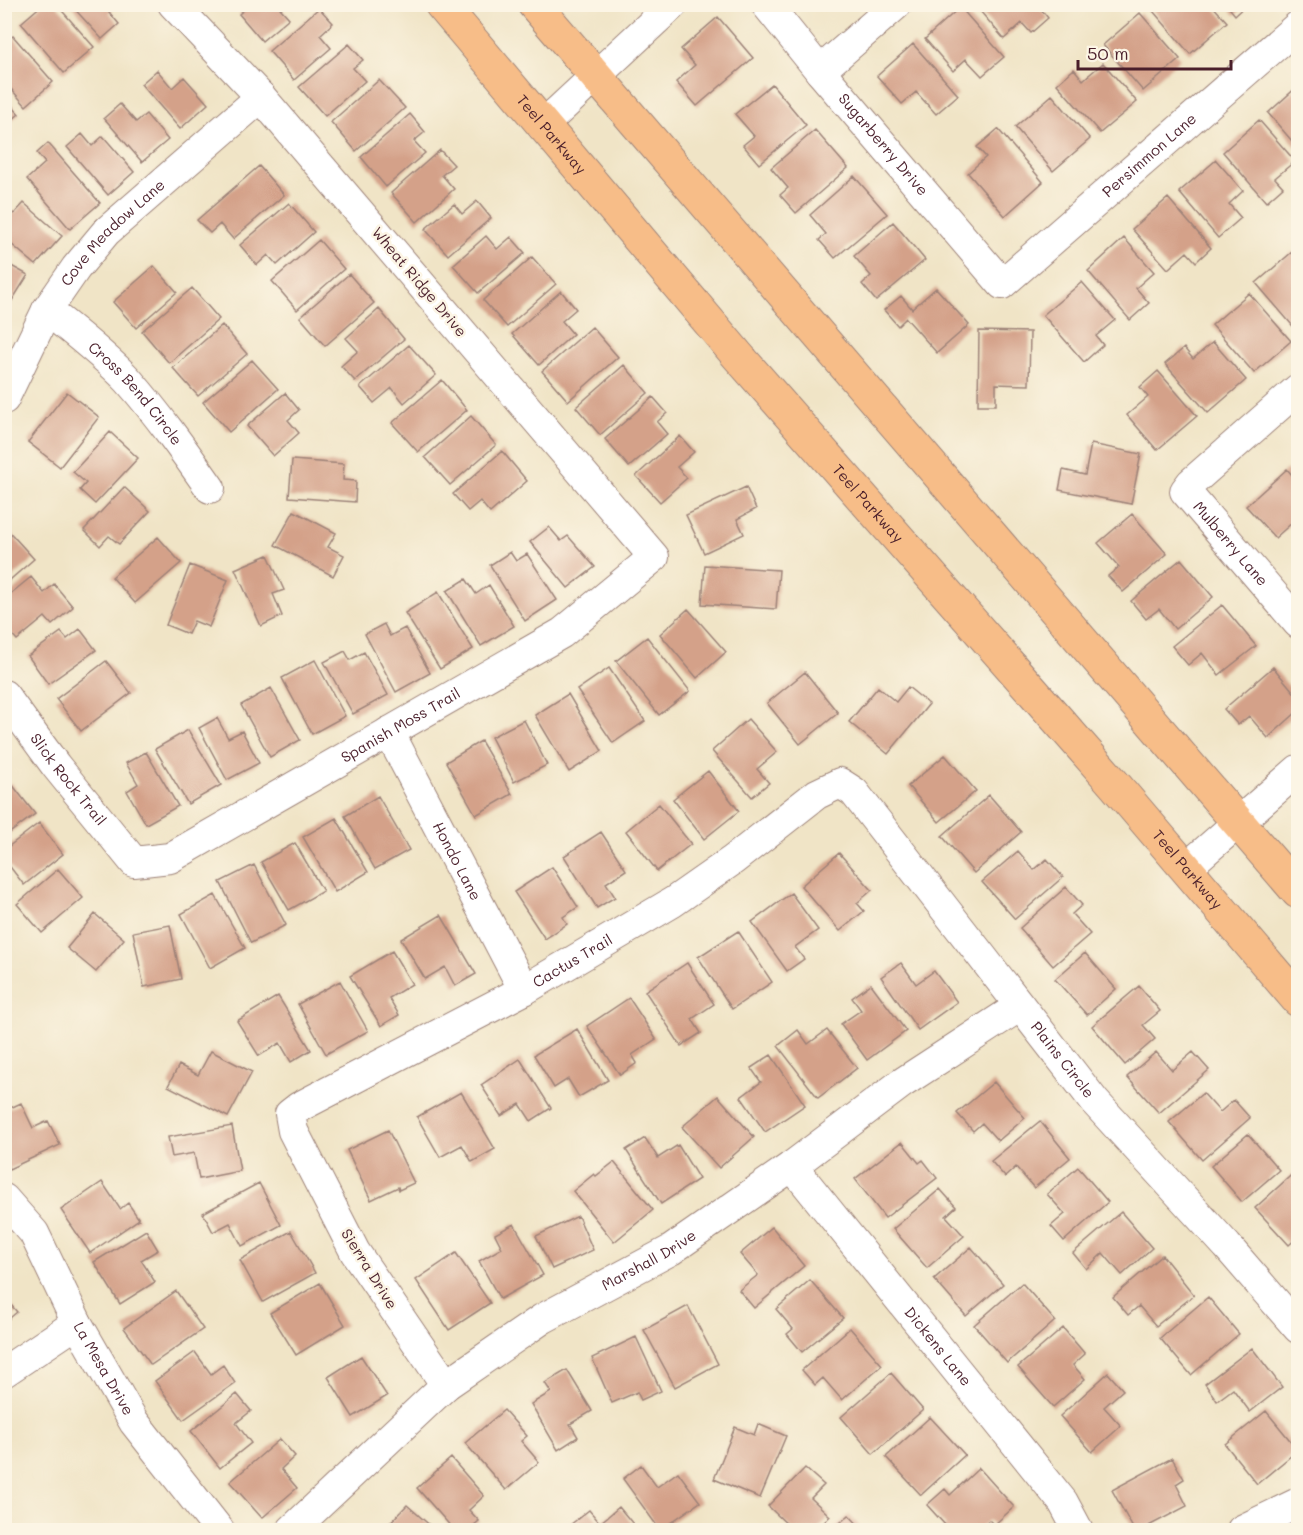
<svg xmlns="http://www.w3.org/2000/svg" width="1303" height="1535" viewBox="0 0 1303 1535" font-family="Mali,sans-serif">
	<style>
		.building { fill: #d4a189 }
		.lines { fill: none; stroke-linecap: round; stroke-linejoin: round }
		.minor-casing { stroke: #9d8278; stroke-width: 32 }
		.major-casing { stroke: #9d8278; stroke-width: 35 }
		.minor { stroke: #fff; stroke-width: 30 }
		.major { stroke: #f7bd88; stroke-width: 33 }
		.labels { text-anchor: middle; stroke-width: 5; stroke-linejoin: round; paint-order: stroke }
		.street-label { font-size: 15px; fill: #4a1f2b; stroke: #fcf5e5 }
	</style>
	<rect width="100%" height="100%" fill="#fcf5e5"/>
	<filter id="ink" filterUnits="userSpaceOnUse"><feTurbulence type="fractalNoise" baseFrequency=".0167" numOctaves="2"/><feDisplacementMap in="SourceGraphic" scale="12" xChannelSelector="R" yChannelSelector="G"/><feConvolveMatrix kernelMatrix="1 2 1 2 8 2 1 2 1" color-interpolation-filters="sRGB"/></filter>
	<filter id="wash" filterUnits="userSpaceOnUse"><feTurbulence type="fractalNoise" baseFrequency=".008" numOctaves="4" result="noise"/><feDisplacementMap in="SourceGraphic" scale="24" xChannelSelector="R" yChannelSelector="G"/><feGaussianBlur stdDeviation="1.35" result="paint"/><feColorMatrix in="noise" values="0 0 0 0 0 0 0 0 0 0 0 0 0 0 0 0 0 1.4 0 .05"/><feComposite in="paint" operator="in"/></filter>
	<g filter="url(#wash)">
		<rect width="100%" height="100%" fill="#f0e4c6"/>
		<g id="blocks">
			<path class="building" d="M43,4H56L94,47L64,73L21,23Z
				M251,4H284L280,8L289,18L262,41L239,14Z
				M974,4H1037L1048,18L1031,33L1022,23L1004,39Z
				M1147,4H1211L1227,22L1190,54Z
				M1226,4H1247L1235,15Z
				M71,5H118L109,12L119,24L102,39Z
				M960,7L1004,57L982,76L966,59L953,71L925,39Z
				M319,8L333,23L320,35L331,48L294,80L269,51Z
				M1140,13L1180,59L1143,91L1103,45Z
				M718,17L753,58L697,106L676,82L695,65L681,49Z
				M13,36L53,82L26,106L4,81V43Z
				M349,44L363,60L353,68L365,81L325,116L299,87Z
				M913,44L958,95L936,114L916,92L902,104L877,76Z
				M1103,63L1137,102L1100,133L1057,84L1074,69L1083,80Z
				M157,70L172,88L184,77L208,104L180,129L141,84Z
				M379,80L405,108L356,151L331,122Z
				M772,84L806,125L759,164L743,145L754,136L735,114Z
				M1298,86V148L1268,113Z
				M1052,95L1090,139L1053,171L1015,127Z
				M4,97L19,114L4,127Z
				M120,104L136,122L146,114L168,140L142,162L104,118Z
				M410,114L425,132L414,141L425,153L386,187L361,157Z
				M1259,120L1295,161L1275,178L1283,187L1266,202L1223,152Z
				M998,129L1043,182L1005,216L968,173L986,157L977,147Z
				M815,130L848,168L796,213L780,195L788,188L771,168Z
				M82,134L92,146L103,136L134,172L108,195L67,147Z
				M48,143L100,203L70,229L27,179L45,163L37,153Z
				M440,150L454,165L442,175L454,189L417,222L391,193Z
				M1216,160L1243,191L1229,204L1241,218L1218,238L1179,192Z
				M259,166L284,195L233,239L220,224L210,233L197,220Z
				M854,176L887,214L835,258L819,240L826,234L810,215Z
				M1168,198L1211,248L1196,262L1187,252L1168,269L1132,229Z
				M477,201L491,218L448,255L425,229L454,204L462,214Z
				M24,203L62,236L36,265L4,238V206L14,214Z
				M289,203L314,232L277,265L268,255L257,265L240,245Z
				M893,222L925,260L876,301L862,284L871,276L854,256Z
				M486,236L497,249L511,237L525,253L478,293L453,265Z
				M1124,238L1154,272L1136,288L1149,303L1130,320L1088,271Z
				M319,240L344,269L297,310L272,281Z
				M1292,252L1298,260V332L1256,283Z
				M532,257L556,284L507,327L483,300Z
				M4,262L28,275L8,307L4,304Z
				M154,266L177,292L136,328L113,302Z
				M349,274L374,303L325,346L300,317Z
				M1082,282L1115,320L1096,336L1103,345L1084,362L1043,315Z
				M192,288L219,319L169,363L142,331Z
				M936,288L969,325L937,353L906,318L898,326L884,310L901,296L912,309Z
				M561,291L576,309L562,321L573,334L539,365L512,334Z
				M1249,293L1291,341L1254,373L1212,325Z
				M379,309L404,339L355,381L341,366L358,351L346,338Z
				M222,325L247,354L198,396L173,368Z
				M592,327L618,357L568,401L542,371Z
				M979,331L1030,332L1029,385L996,384V405H978Z
				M1213,342L1246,380L1208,413L1165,364L1184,348L1193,359Z
				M409,345L436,375L404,403L392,388L374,403L360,387Z
				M252,360L278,389L229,432L203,402Z
				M624,365L648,393L600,435L576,407Z
				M1158,371L1197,416L1157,450L1127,415L1148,397L1140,387Z
				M442,380L467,410L418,452L392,423Z
				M67,392L99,417L60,467L28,442Z
				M285,393L299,410L288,420L299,433L273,456L247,426Z
				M653,397L667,413L657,422L667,434L629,467L605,439Z
				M471,416L496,445L450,485L425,457Z
				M110,432L138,458L95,504L80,490L86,483L73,472Z
				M680,436L694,452L677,467L687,478L660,502L636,476Z
				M1091,444L1141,454L1131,504L1059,490L1063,470L1085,475Z
				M502,451L527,481L490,513L480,501L468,511L453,494Z
				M292,460L344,464L343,480L356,481L355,502L289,497Z
				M1287,469L1298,482V526L1294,521L1275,538L1246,506Z
				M124,487L150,511L119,544L109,536L100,546L84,530Z
				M746,487L756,509L737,519L744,534L704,553L686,515Z
				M294,511L336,533L328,547L344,555L333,576L275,545Z
				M1132,514L1167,554L1123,592L1108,576L1119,567L1098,543Z
				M4,526L34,559L4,585Z
				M549,527L561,541L568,536L595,567L568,588L530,542Z
				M158,537L181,563L135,603L112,577Z
				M510,552L516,561L527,554L557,600L525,621L490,565Z
				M268,555L284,590L273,594L282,616L261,626L235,569Z
				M1181,559L1213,597L1175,629L1159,609L1146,619L1131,601Z
				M190,565L228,580L209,627L194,621L188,634L166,625Z
				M705,565L779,570L776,609L702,604Z
				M31,577L44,593L54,584L73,607L52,625L45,617L17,640L4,625V599Z
				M466,579L476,594L489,585L514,626L481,646L447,591Z
				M438,592L473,649L440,669L405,613Z
				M1222,605L1256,646L1219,675L1202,653L1188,665L1172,646Z
				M688,609L726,652L697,678L660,634Z
				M384,624L390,636L405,628L430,673L396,692L365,634Z
				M80,629L96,650L48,684L28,656L61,632L67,639Z
				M647,637L690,691L659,715L616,661Z
				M345,651L350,660L364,652L388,695L353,714L324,662Z
				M315,660L345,716L312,734L282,678Z
				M106,661L131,693L81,731L56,699Z
				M1273,667L1298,697V711L1268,738L1249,716L1238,725L1224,709Z
				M609,668L645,721L613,743L577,690Z
				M805,672L838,713L800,744L767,703Z
				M878,687L896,702L908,687L929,704L888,754L849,722Z
				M271,688L300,740L270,757L241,705Z
				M568,694L602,751L569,772L535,715Z
				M217,718L228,738L242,731L259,763L227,780L199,728Z
				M748,719L777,752L757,769L769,783L752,797L712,751Z
				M524,720L547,765L514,782L491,737Z
				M188,730L221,785L188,804L155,749Z
				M481,741L512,794L476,815L446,762Z
				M146,752L178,806L146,824L127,791L138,784L126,763Z
				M945,755L976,791L939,822L908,786Z
				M708,771L739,811L704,839L673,799Z
				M11,783L35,814L4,837V788Z
				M989,795L1021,832L974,873L942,836Z
				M378,796L409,850L375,869L345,816Z
				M659,804L691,844L657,871L626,831Z
				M336,818L368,872L335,892L303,837Z
				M39,823L63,854L24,885L4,859V850Z
				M601,832L626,870L606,883L615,897L597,908L564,856Z
				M295,843L323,891L289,910L261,862Z
				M1018,851L1034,870L1047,859L1063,877L1015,919L982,882Z
				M839,853L872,890L857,903L864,911L840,931L801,886Z
				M254,865L286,925L251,943L220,882Z
				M552,867L578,907L563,917L567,924L545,939L514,892Z
				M58,869L83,898L42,933L17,904Z
				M1066,887L1082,905L1072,914L1090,934L1053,966L1020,928Z
				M791,893L818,930L795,947L804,959L787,971L752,922Z
				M215,895L245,948L210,968L181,914Z
				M95,914L124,939L96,972L67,948Z
				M441,915L476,974L455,986L445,967L425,979L401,939Z
				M170,925L181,979L144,987L133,932Z
				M738,931L772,982L732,1009L698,957Z
				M392,951L412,984L389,998L399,1015L381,1026L350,976Z
				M1085,953L1116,989L1087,1015L1055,979Z
				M687,963L714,1004L692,1019L701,1033L681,1046L645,991Z
				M901,963L916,984L934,971L957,1002L918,1030L881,977Z
				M340,981L368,1031L326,1054L298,1004Z
				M871,984L906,1031L867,1060L841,1024L861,1010L852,998Z
				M1139,986L1160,1011L1143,1025L1155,1039L1125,1065L1092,1026Z
				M278,996L311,1050L291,1062L280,1043L259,1056L237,1021Z
				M629,998L656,1039L632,1055L637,1063L620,1075L587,1026Z
				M577,1029L608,1080L579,1097L568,1079L554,1088L534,1055Z
				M798,1030L808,1044L827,1030L857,1068L818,1098L778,1046Z
				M211,1051L252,1072L228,1117L168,1086L179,1065L198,1075Z
				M1156,1052L1172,1070L1193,1052L1209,1070L1159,1113L1127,1077Z
				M771,1055L805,1105L765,1132L741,1097L761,1082L751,1068Z
				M520,1059L551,1108L531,1121L520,1104L501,1116L481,1085Z
				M994,1082L1025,1118L998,1141L982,1123L973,1131L957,1113Z
				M461,1092L495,1149L472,1162L462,1145L440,1157L417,1117Z
				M1203,1093L1220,1112L1234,1100L1250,1118L1202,1160L1169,1122Z
				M718,1096L754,1137L719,1168L682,1127Z
				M21,1103L33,1128L48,1121L60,1145L9,1169L4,1160V1111Z
				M1040,1121L1070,1158L1034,1188L1016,1167L1005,1177L991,1161Z
				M232,1126L240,1171L199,1179L194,1153L172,1157L168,1137Z
				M388,1130L414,1183L399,1190L398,1187L371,1200L347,1150Z
				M1248,1134L1279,1170L1242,1202L1211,1166Z
				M645,1138L658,1158L678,1145L699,1179L661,1204L626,1150Z
				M902,1142L919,1163L923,1160L937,1178L885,1218L855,1179Z
				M614,1162L653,1210L614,1242L573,1191L594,1174L596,1176Z
				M1078,1167L1108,1202L1064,1241L1051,1226L1065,1214L1047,1194Z
				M1298,1169V1237L1289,1245L1255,1208Z
				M102,1182L120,1209L128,1203L139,1219L90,1253L61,1210Z
				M259,1183L281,1225L242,1246L230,1223L213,1232L203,1213Z
				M940,1189L956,1207L946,1216L964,1236L927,1268L893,1229Z
				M1121,1212L1152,1248L1122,1275L1103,1253L1086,1269L1073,1253Z
				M578,1216L593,1250L552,1269L536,1236Z
				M514,1224L543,1275L500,1299L479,1261L502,1248L495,1234Z
				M772,1227L804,1266L754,1308L739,1290L758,1275L740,1254Z
				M146,1230L158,1250L141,1260L155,1282L120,1304L94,1262Z
				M291,1231L315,1273L263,1302L240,1260Z
				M971,1247L1003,1284L966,1316L934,1279Z
				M456,1253L490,1303L449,1330L416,1280Z
				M1162,1255L1194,1295L1156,1326L1139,1306L1128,1315L1113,1297Z
				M810,1280L843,1318L802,1352L787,1334L793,1329L776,1309Z
				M320,1283L345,1325L296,1355L270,1313Z
				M1022,1283L1055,1321L1007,1363L974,1325Z
				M176,1291L203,1329L151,1365L124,1328Z
				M4,1297L17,1312L4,1323Z
				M1208,1297L1239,1334L1191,1375L1160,1338Z
				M688,1306L718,1364L675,1387L644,1330Z
				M850,1328L882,1365L842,1400L823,1378L815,1385L802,1370Z
				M1063,1328L1085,1354L1073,1365L1085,1379L1053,1407L1018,1367Z
				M636,1337L661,1391L641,1400L637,1392L612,1403L592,1358Z
				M1252,1348L1282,1387L1250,1412L1233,1389L1217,1401L1205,1384Z
				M195,1352L211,1374L223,1365L235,1383L183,1420L155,1381Z
				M361,1356L387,1396L353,1417L328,1377Z
				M567,1370L592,1411L570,1424L578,1437L558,1450L531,1404L551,1392L545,1383Z
				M891,1373L923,1410L873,1454L841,1417Z
				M1108,1373L1123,1390L1104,1407L1121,1426L1092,1452L1060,1416Z
				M237,1394L251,1411L236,1423L251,1443L220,1468L191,1431Z
				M504,1410L527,1436L521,1441L539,1462L506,1490L465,1443Z
				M1266,1411L1298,1450L1257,1484L1225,1444Z
				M930,1417L965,1455L921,1495L886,1457Z
				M758,1424L786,1436L760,1498L714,1479L735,1427L754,1435Z
				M280,1439L295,1456L281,1469L297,1488L262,1518L230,1482Z
				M451,1458L484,1496L469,1510L479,1521L468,1530H454L417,1488Z
				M1172,1458L1184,1479L1176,1484L1187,1506L1141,1530H1134L1112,1490Z
				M641,1465L657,1487L678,1472L700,1502L660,1530L623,1479Z
				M805,1468L824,1485L811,1498L830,1516L817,1530H791L792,1529L768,1506Z
				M979,1468L1014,1507L994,1525L989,1520L978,1530H941L946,1526L927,1505L945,1489L950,1495Z
				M407,1505L435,1530H383Z
				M619,1507L638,1530H574L570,1525L589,1510L600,1523Z
				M849,1515L863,1530H832Z"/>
		</g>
	</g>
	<g filter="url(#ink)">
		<use href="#blocks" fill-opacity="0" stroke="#9d8278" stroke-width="1.5"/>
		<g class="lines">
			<defs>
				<g id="minor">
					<path id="s1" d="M766,4L820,71L1002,284L1298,26"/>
					<path d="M820,71L897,4"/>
					<path d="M542,126L673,4"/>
					<path id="s2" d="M47,310C74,332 103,354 128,380C158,414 184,451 210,488"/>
					<path id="s3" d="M1298,389L1191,483L1185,491L1298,623"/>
					<path id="s4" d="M4,399L47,310L76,268L106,232L261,97"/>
					<path id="s5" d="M4,695L56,766L134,862L170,858L562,633L654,557L261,97L173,4"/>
					<path id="s6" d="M389,732L524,990"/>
					<path d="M1186,868L1298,770"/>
					<path id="s7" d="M792,1166L1063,1502L1078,1530"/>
					<path id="s8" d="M4,1199L34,1233L77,1323L134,1422L219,1530"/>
					<path d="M4,1372L77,1323"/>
					<path id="s9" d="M446,1385L355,1252L293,1131L290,1114L299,1107L524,990L673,902L733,860L817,794L840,783L854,792L1095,1102L1227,1246L1298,1328"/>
					<path id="s10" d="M292,1530L446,1385L542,1319L671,1250L792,1166L902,1083L1020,1006"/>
					<path d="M1242,1530L1298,1503"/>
				</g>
				<g id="major">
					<path id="s11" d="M441,4L738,356L1115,785L1298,1000"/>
					<path d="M534,4L1298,892"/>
				</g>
			</defs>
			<use href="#minor" class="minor-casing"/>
			<use href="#major" class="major-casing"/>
			<use href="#minor" class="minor"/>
			<use href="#major" class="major"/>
		</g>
	</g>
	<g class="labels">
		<g class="street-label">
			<text dy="5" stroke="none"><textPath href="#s11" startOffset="171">Teel Parkway</textPath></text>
			<text dy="5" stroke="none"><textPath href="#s1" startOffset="183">Sugarberry Drive</textPath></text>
			<text dy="5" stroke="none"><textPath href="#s1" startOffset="562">Persimmon Lane</textPath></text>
			<text dy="5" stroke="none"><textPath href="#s4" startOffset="201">Cove Meadow Lane</textPath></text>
			<text transform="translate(419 282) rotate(50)" y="5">Wheat Ridge Drive</text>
			<text dy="5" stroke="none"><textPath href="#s2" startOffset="122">Cross Bend Circle</textPath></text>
			<text dy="5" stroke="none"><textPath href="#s11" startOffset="657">Teel Parkway</textPath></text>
			<text dy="5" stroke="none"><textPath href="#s3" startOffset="222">Mulberry Lane</textPath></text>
			<text dy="5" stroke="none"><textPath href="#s5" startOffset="514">Spanish Moss Trail</textPath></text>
			<text dy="5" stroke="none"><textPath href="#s5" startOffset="106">Slick Rock Trail</textPath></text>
			<text dy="5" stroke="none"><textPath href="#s6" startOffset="146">Hondo Lane</textPath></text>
			<text dy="5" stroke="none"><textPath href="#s11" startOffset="1143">Teel Parkway</textPath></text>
			<text dy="5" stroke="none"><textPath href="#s9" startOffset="636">Cactus Trail</textPath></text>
			<text dy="5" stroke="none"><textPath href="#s9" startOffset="1314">Plains Circle</textPath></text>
			<text dy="5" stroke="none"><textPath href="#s10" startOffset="450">Marshall Drive</textPath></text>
			<text transform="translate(369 1269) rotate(58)" y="5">Sierra Drive</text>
			<text dy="5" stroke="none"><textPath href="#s7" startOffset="232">Dickens Lane</textPath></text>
			<text dy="5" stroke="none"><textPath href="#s8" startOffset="198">La Mesa Drive</textPath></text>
		</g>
	</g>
	<rect width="1303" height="1535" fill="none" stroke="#fcf5e5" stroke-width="24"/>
	<path d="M1078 60v9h153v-9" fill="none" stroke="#4a1f2b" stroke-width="3"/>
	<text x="1087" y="60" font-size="18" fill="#4a1f2b" stroke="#fcf5e5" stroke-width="4.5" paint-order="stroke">50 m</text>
</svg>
